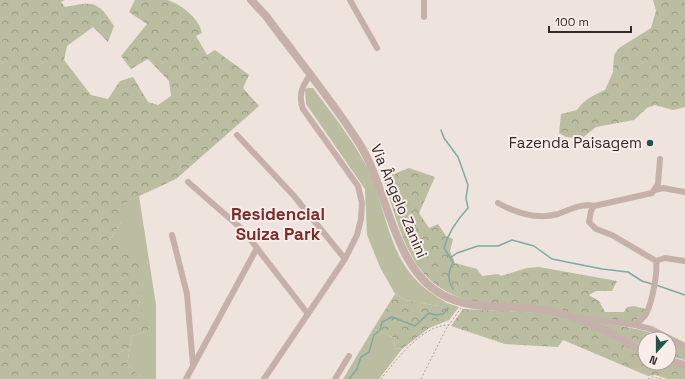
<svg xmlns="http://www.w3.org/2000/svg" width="685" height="379" viewBox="0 0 685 379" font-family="'Space Grotesk',sans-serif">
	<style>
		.grass { fill: #babd9f }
		.forest { fill: url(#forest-crowns) }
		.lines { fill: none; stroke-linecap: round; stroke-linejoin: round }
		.stream { stroke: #7fa9a2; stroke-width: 1.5 }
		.path { stroke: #b29b95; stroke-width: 1; stroke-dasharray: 2 2; stroke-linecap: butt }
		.minor { stroke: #c6b1aa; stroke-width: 6 }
		.tertiary { stroke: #c6b1aa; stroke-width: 8 }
		.poi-dot { fill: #23524a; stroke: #f8ede9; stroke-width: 1.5 }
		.labels { text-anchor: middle; stroke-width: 4; stroke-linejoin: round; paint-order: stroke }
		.poi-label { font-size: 15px; fill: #352a29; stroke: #f8ede9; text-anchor: end }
		.street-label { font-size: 15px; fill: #352a29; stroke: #f8ede9 }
		.quarter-label { font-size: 17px; font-weight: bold; fill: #7b2b2b; stroke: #f8ede9 }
	</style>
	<defs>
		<pattern id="forest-crowns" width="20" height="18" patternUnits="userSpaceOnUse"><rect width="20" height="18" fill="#babd9f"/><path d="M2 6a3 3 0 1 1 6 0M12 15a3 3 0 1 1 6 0" fill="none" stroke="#989a82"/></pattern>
	</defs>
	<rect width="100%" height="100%" fill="#efe3dd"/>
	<path class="grass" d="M308,88H313C333,115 354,141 369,171C374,181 377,192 380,202C395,250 401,277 447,303L444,307L405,300L395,294L380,267L367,235L365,189L306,104L305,89Z
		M139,196L156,305V379H143L127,364L132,336L145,332L138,307L142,294L110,240L122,221L121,204Z
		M373,329L395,338L394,348L402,349L379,379H343Z"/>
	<path class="forest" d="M0,0H65L61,2L65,7C94,1 98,1 114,26L108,42L93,27L67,46L64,60L91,95L108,99L120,81L133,77L148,102L158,105L171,96L169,81L148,59L131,69L121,56L147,24L129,12L135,0C145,0 158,0 167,0C181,4 199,18 202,33L196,36L207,55L215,50L249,75L243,88L259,106L176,179L122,204V221L110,240L142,265V294L138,307L153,324L145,332L132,336L127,364L143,379H0Z
		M653,0H685V107L673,110L655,105L647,108L634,120L596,127L581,139L566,137L559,133L561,114L577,110C584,99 594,95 605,90L613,72L614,55L619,48L651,28L656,11Z
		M409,168L435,177L419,213L429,228L438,224L446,236L453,239L450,251L455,263L477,269L482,276L498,274L501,276L527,268L539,267L617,281L612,291H596L589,295L599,301L605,312H624L627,307L634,306L646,309L645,312L634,322H622L476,302C409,288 402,234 383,178Z
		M395,294L405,300L444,307L447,303L459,307L449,320L429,328L402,349L394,348L395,338L373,329Z
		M463,309L543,313L574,320L645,355V363H666L685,367V379H668L655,375L648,376L563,340L558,347L505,344L451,326Z
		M594,322C619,326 643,328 667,339H645V347Z
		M669,340L685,348V360L669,356Z"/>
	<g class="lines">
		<path class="stream" d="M441,130L444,138L458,157L468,185L466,198L468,208C457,220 448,233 444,248L453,262C448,273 447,279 453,289
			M450,258L457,253L478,246H498L512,240L534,246L552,259L602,269L628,272L642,281L652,284
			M656,285L685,295
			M349,379L357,369L361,357L369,352L374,335L380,330L382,322L392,317L415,326L429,313L435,315L443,314L448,308"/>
		<path class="path" d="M381,379C396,360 422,325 449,325
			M421,379L446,329L461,308
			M648,379L652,377L663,379"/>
		<path class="minor" d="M350,0L377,48
			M424,17V0
			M237,135L294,196L345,259
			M188,182L243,230L308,314
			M655,190L663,188L685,192
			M498,203C516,213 537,220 558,214C569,210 582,203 594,206
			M172,235L187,294L193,365
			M656,261L665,258L685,261
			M583,318L635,325L651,329L685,346
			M635,325C639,321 644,318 646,314C652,303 658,272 656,261L612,235L596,229L589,222L591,211L594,206L652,193L658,184L660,159
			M186,379L257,248
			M264,379L345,259L357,235L361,219L362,203L358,186L303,109C298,95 302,87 310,75
			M335,379L349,356"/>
		<path class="tertiary" d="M251,0L266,16C297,58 331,99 359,143C390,192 392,273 449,298C479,311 513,305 545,310C581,316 613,335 645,352
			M669,361L685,365"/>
	</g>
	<circle class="poi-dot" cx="650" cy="143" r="4"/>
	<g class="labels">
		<g class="poi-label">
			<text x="642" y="148">Fazenda Paisagem</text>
		</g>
		<g class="street-label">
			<text transform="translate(399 201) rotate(67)" y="5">Via Ângelo Zanini</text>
		</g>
		<g class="quarter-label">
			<text x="278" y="220">Residencial<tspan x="278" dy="20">Suiza Park</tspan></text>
		</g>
	</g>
	<g transform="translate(657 351) rotate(201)"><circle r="19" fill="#f8ede9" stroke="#aa9f9c"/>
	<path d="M0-3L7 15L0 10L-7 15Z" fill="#23524a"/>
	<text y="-6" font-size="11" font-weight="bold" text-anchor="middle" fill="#352a29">N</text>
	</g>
	<path d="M549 26v6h82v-6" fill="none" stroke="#352a29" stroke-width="2"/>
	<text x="555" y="26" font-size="12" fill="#352a29" stroke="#f8ede9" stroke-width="3" paint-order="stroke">100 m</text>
</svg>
